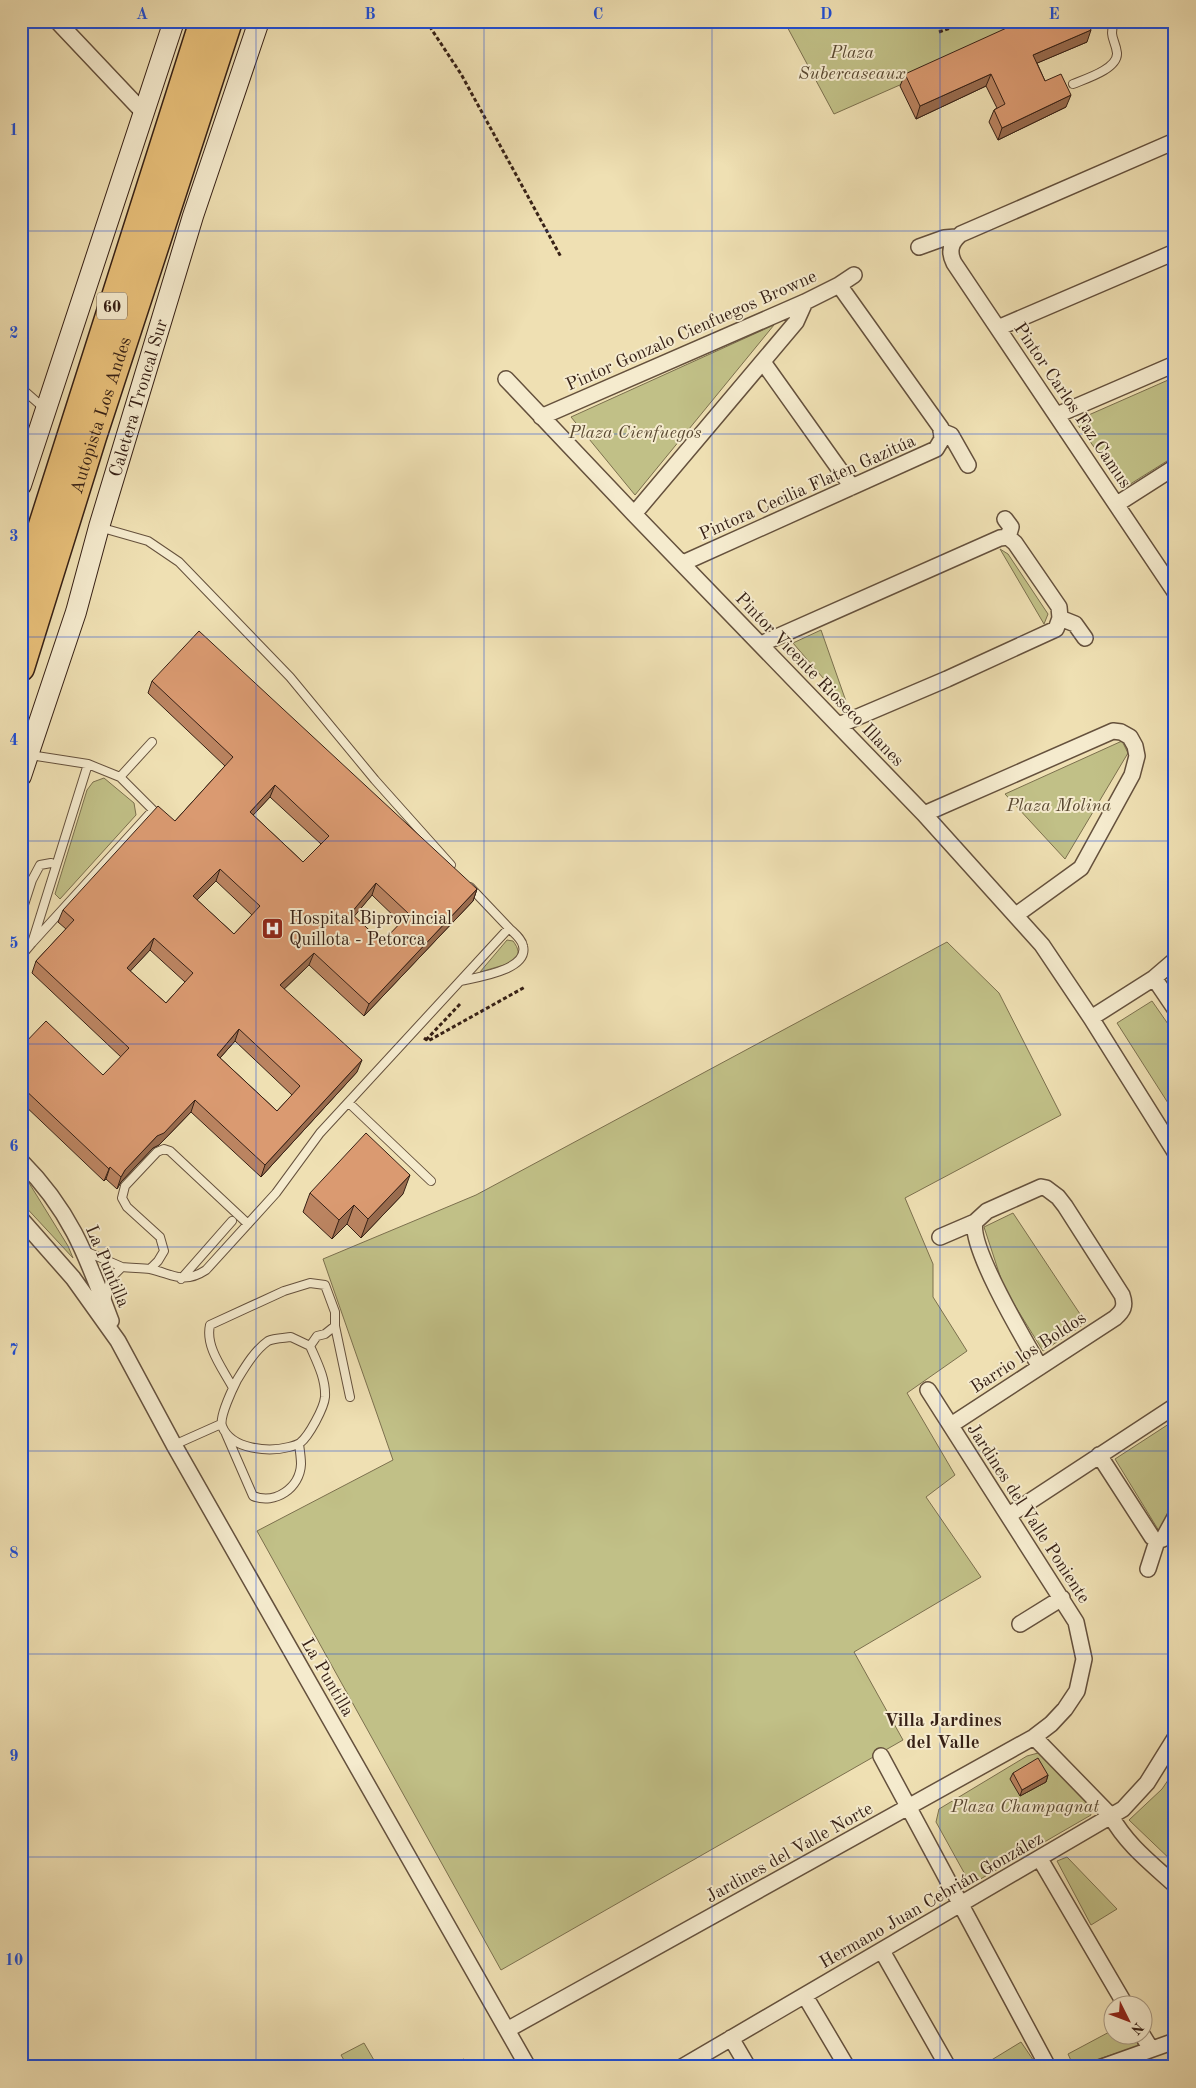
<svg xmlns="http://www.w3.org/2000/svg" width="1196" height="2088" viewBox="0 0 1196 2088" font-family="'Old Standard TT',serif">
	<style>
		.green { fill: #c1c087; stroke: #7c704e }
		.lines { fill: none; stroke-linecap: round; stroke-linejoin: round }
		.lane-casing { stroke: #65513d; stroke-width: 10 }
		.street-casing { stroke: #65513d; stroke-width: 18 }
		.secondary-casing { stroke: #372116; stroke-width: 22 }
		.highway-casing { stroke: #372116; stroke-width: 29 }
		.path { stroke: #372116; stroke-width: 3; stroke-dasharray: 4 2.5; stroke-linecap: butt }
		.lane { stroke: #f5ebce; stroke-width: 8 }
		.street { stroke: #f5ebce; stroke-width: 15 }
		.secondary { stroke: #f5ebce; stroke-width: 20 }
		.highway { stroke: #e8c07a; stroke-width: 26 }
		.wall { fill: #bb8461; stroke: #372116; fill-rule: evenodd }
		.shaded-wall { fill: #996c4f; stroke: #372116 }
		.building { fill: #da9a71; stroke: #372116; fill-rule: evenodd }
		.grid { fill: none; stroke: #1d4ed8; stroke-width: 1; stroke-opacity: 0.55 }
		.labels { text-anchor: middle; stroke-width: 4; stroke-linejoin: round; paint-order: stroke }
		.shield { fill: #f5ebce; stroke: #705e4d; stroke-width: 1 }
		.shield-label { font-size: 16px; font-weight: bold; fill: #372116 }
		.park-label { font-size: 18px; font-style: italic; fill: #5a4932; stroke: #f5ebce }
		.street-label { font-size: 18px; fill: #372116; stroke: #f5ebce }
		.poi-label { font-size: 18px; fill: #372116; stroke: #f5ebce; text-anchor: start }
		.neighbourhood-label { font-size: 19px; font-weight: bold; fill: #372116; stroke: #f5ebce }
		.neatline { fill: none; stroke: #1d4ed8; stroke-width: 2 }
		.grid-label { font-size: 16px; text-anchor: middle; font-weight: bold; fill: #1d4ed8 }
	</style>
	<rect width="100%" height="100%" fill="#efe0b3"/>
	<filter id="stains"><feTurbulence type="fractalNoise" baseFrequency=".004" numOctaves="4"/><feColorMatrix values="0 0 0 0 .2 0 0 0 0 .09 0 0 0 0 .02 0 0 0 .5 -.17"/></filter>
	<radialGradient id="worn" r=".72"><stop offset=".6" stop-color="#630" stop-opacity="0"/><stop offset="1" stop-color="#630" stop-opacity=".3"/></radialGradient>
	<path class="green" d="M784,21H1045L834,114Z
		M774,325L635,495L571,417Z
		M1175,377V456L1124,488L1075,421Z
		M1000,549L1008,554L1048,614L1044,624Z
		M821,630L848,707L793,643Z
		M1122,741L1128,753L1065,859L1005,794Z
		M104,778L134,803L136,815L60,899L55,894L87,790L93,782Z
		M507,940L513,941C519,949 520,954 514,962L480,972Z
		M947,942L999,993L1061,1115L905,1198L933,1264V1297L967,1351L907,1393L955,1475L926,1497L981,1577L854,1652L903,1740L501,1970L257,1531L393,1460L323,1259L476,1195Z
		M1152,1001L1175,1034V1114L1117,1023Z
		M21,1170L68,1246L73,1258L21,1202Z
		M1013,1213L1086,1323L1043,1351L1004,1288L984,1227Z
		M1175,1420V1501L1159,1531L1115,1459Z
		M1038,1753L1088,1803L1091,1815L977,1881L967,1878L936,1822L939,1809L1027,1756Z
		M1175,1770V1864L1129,1820L1162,1789Z
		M1067,1857L1117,1909L1091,1925L1057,1861Z
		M1113,2030L1114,2036H1133L1139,2046L1074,2067L1068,2054Z
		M1021,2042L1038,2067H980Z
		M364,2043L378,2067H348L341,2055Z"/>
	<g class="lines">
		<defs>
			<path id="lane" d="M1073,84C1085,79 1118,69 1117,53C1115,38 1109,39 1114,21
				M21,388L45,409
				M99,527L148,541L179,562L290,677L375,780L451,865
				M30,755L88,764L120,777L153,810L32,943
				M120,777L152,742
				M21,914L32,880L40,865L51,863
				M21,956L32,943L88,764
				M461,981C478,977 529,970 523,946C522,939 514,933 509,928
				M349,1103L431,1181
				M85,1251L122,1267
				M150,1269L158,1261L164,1251L160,1237L127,1207L122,1198L125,1186L157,1152L164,1149L170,1151L248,1224
				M181,1279L232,1221
				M106,1302L110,1279L122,1267C131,1268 141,1268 150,1269C173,1274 183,1285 206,1270L276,1193L320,1133L509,928L470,887
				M335,1326L350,1397
				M291,1337L310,1346C317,1362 326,1379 325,1397C324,1408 309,1436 300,1443C297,1445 293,1446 289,1447C269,1452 231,1450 222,1426C219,1417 233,1388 237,1380C245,1367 255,1350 268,1341C274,1338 284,1338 291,1337Z
				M233,1388C223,1369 205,1347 210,1325L284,1291L310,1283L325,1285L335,1312V1326L325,1334L317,1336L310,1346
				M226,1434L253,1496C275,1505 300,1488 301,1464C301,1458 300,1451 299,1444
				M174,1445L221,1424"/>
			<path id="street" d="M57,21L144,113
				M1175,141L961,234C951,242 948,251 954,263L1175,592
				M919,247L944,238L956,237
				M998,328L1175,252
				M763,362L852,487
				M506,379L634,514L924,814L1042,945L1091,1018L1175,1152
				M1057,415L1175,364
				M541,417L805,302L839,285L854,275
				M941,431L951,435L968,465
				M1117,504L1175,467
				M634,514L796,322L805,302
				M1005,519L1011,527L1008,537
				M683,563L936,449L942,439L941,428L839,285
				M1060,618L1075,624L1085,638
				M761,644L1000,538L1008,537
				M839,725L947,679L1056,629L1060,618L1059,607L1015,543L1008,537
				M924,814L1113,731L1121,732L1130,737L1135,746L1137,756L1132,775L1081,868L1016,915
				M1154,978L1175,1009
				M1091,1018L1154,978L1175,960
				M21,1161C71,1211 87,1257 111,1321
				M21,1219L73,1278L118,1341L174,1445L528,2067
				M975,1222C969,1247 1025,1341 1040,1367
				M940,1237L975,1222L987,1211L1041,1187L1046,1188L1058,1197L1065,1206L1122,1295C1126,1306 1123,1311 1115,1318L951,1425
				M1099,1455L1152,1537L1157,1541
				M1009,1515L1175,1406
				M1157,1541L1163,1539L1175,1517
				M1148,1569L1157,1541
				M1020,1624L1062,1598
				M1034,1737L1111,1816C1126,1844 1152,1864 1175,1885
				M881,1756L1048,2067
				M1040,1859L1126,2006
				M882,1951L948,2067
				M805,1996L847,2067
				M507,2030L1034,1737L1051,1724L1065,1709L1077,1691L1084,1659L1076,1622L928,1390
				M1143,2036L1151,2049
				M731,2038L748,2067
				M682,2067L1123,1809L1147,1783L1175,1738
				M1102,2067L1175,2041"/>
			<g id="secondary">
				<path d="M21,485L174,21"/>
				<path id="s1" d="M21,776L76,612L99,527L193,216L259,21"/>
			</g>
			<g id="highway">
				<path d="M21,591L203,21"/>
				<path id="s2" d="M21,668L93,437L229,21"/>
			</g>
		</defs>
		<use href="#lane" class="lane-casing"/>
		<use href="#street" class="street-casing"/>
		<use href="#secondary" class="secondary-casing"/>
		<use href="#highway" class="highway-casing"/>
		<path class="path" d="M426,21L461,74L561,257
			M939,32L970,21
			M424,1038L428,1041L525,987
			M426,1040L460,1004"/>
		<use href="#lane" class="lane"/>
		<use href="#street" class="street"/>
		<use href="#secondary" class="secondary"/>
		<use href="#highway" class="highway"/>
	</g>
	<path class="wall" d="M1087,42L1037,63L1045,81L1066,107L998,140L989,122L994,110L997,108L986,86L916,119L900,86L905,74Z
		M152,681L477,889L473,901L364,1016L309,965L284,989L357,1072L261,1177L191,1112L159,1145L153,1148L121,1182L117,1189L106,1179L104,1181L21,1102V1047L103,1075L121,1057L32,973L36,961L66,929L58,922L63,910L175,821L225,766L148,693ZM270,797L321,844L303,862L253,815ZM216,881L252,915L234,934L197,900ZM372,895L401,923L382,942L354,916ZM150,950L185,982L166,1003L130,971ZM235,1041L292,1095L277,1111L220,1058Z
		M310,1193L403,1194L361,1238L347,1224L332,1239L303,1212Z
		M1013,1773L1048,1775L1046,1782L1020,1796L1010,1779Z"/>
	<path class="shaded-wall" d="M1091,30L1087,42L1028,67L1033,55Z
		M991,74L986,86L916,119L920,106Z
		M1071,95L1066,107L998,140L1002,128Z
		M275,785L270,797L245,824L250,812Z
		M220,869L216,881L189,908L193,896Z
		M376,883L372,895L347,925L351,913Z
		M477,889L473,901L364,1016L369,1004Z
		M154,938L150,950L122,980L127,968Z
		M314,953L309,965L276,997L280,985Z
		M239,1029L235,1041L212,1067L217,1055Z
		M362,1060L357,1072L261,1177L265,1165Z
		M195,1100L191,1112L159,1145L153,1148L121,1182L117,1189L121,1177L125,1170L157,1136Z
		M110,1167L106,1179L104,1181L109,1169Z
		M410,1175L403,1194L361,1238L368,1219Z
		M354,1205L347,1224L332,1239L339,1220Z
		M1048,1775L1046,1782L1020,1796L1022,1790Z"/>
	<path class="building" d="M1022,21H1087L1091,30L1033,55L1045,81L1061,74L1071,95L1002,128L994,110L1005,104L991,74L920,106L905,74Z
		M199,631L477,889L369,1004L314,953L280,985L362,1060L265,1165L195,1100L164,1133L157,1136L125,1170L121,1177L110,1167L109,1169L21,1086V1047L46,1021L103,1075L129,1048L36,961L74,920L63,910L158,806L175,821L233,757L152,681ZM275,785L329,836L303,862L250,812ZM220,869L260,906L234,934L193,896ZM376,883L409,914L382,942L351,913ZM154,938L193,973L166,1003L127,968ZM239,1029L300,1086L277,1111L217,1055Z
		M366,1133L410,1175L368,1219L354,1205L339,1220L310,1193Z
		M1038,1758L1048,1775L1022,1790L1013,1773Z
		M464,2059L468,2067H451Z"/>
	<path class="grid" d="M256,21V2067M484,21V2067M712,21V2067M940,21V2067M21,231H1175M21,434H1175M21,637H1175M21,841H1175M21,1044H1175M21,1247H1175M21,1451H1175M21,1654H1175M21,1857H1175"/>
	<defs>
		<symbol id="hospital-square" viewBox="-11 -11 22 22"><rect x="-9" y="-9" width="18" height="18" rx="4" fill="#8f2418" stroke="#f5ebce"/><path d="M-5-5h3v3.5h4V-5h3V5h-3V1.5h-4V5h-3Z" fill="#fff"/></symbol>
	</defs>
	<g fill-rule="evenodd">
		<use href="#hospital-square" x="260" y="916" width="25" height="25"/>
	</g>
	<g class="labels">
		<rect class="shield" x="97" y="292.5" width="30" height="27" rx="4"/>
		<g class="shield-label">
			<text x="112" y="312">60</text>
		</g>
		<g class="park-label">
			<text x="852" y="58">Plaza<tspan x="852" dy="21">Subercaseaux</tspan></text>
			<text x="635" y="438">Plaza Cienfuegos</text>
			<text x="1059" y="811">Plaza Molina</text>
			<text x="1025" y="1812">Plaza Champagnat</text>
		</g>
		<g class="street-label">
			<text transform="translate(691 330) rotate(-24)" y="6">Pintor Gonzalo Cienfuegos Browne</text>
			<text dy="6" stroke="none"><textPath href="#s1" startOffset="396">Caletera Troncal Sur</textPath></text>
			<text transform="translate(1073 405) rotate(56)" y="6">Pintor Carlos Faz Camus</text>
			<text dy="6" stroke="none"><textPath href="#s2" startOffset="265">Autopista Los Andes</textPath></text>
			<text transform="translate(807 487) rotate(-24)" y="6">Pintora Cecilia Flaten Gazitúa</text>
			<text transform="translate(820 679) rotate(46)" y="6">Pintor Vicente Rioseco Illanes</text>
			<text transform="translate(108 1266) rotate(67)" y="6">La Puntilla</text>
			<text transform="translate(1028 1352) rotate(-33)" y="6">Barrio los Boldos</text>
			<text transform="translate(1029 1513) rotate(57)" y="6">Jardines del Valle Poniente</text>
			<text transform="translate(328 1677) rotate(60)" y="6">La Puntilla</text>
			<text transform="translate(789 1852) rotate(-29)" y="6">Jardines del Valle Norte</text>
			<text transform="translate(931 1900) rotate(-30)" y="6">Hermano Juan Cebrián González</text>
		</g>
		<g class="poi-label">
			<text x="289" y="924">Hospital Biprovincial<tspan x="289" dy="21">Quillota - Petorca</tspan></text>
		</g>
		<g class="neighbourhood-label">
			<text x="943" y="1726">Villa Jardines<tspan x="943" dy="22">del Valle</tspan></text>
		</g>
	</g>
	<rect width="1196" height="2088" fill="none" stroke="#efe0b3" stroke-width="55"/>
	<g transform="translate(1128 2020) rotate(132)"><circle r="24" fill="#f5ebce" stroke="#a99a84"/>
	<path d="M0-4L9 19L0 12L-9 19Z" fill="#8f2418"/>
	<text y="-8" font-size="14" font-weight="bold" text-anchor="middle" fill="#372116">N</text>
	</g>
	<rect x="28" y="28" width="1140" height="2032" class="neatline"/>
	<g class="grid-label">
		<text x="142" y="19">A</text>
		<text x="370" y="19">B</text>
		<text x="598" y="19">C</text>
		<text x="826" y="19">D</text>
		<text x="1054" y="19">E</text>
		<text x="14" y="135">1</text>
		<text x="14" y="338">2</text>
		<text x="14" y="541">3</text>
		<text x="14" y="745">4</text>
		<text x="14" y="948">5</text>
		<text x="14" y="1151">6</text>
		<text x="14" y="1355">7</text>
		<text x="14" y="1558">8</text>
		<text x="14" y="1761">9</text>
		<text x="14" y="1965">10</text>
	</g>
	<rect width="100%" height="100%" filter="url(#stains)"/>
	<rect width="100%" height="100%" fill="url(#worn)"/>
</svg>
